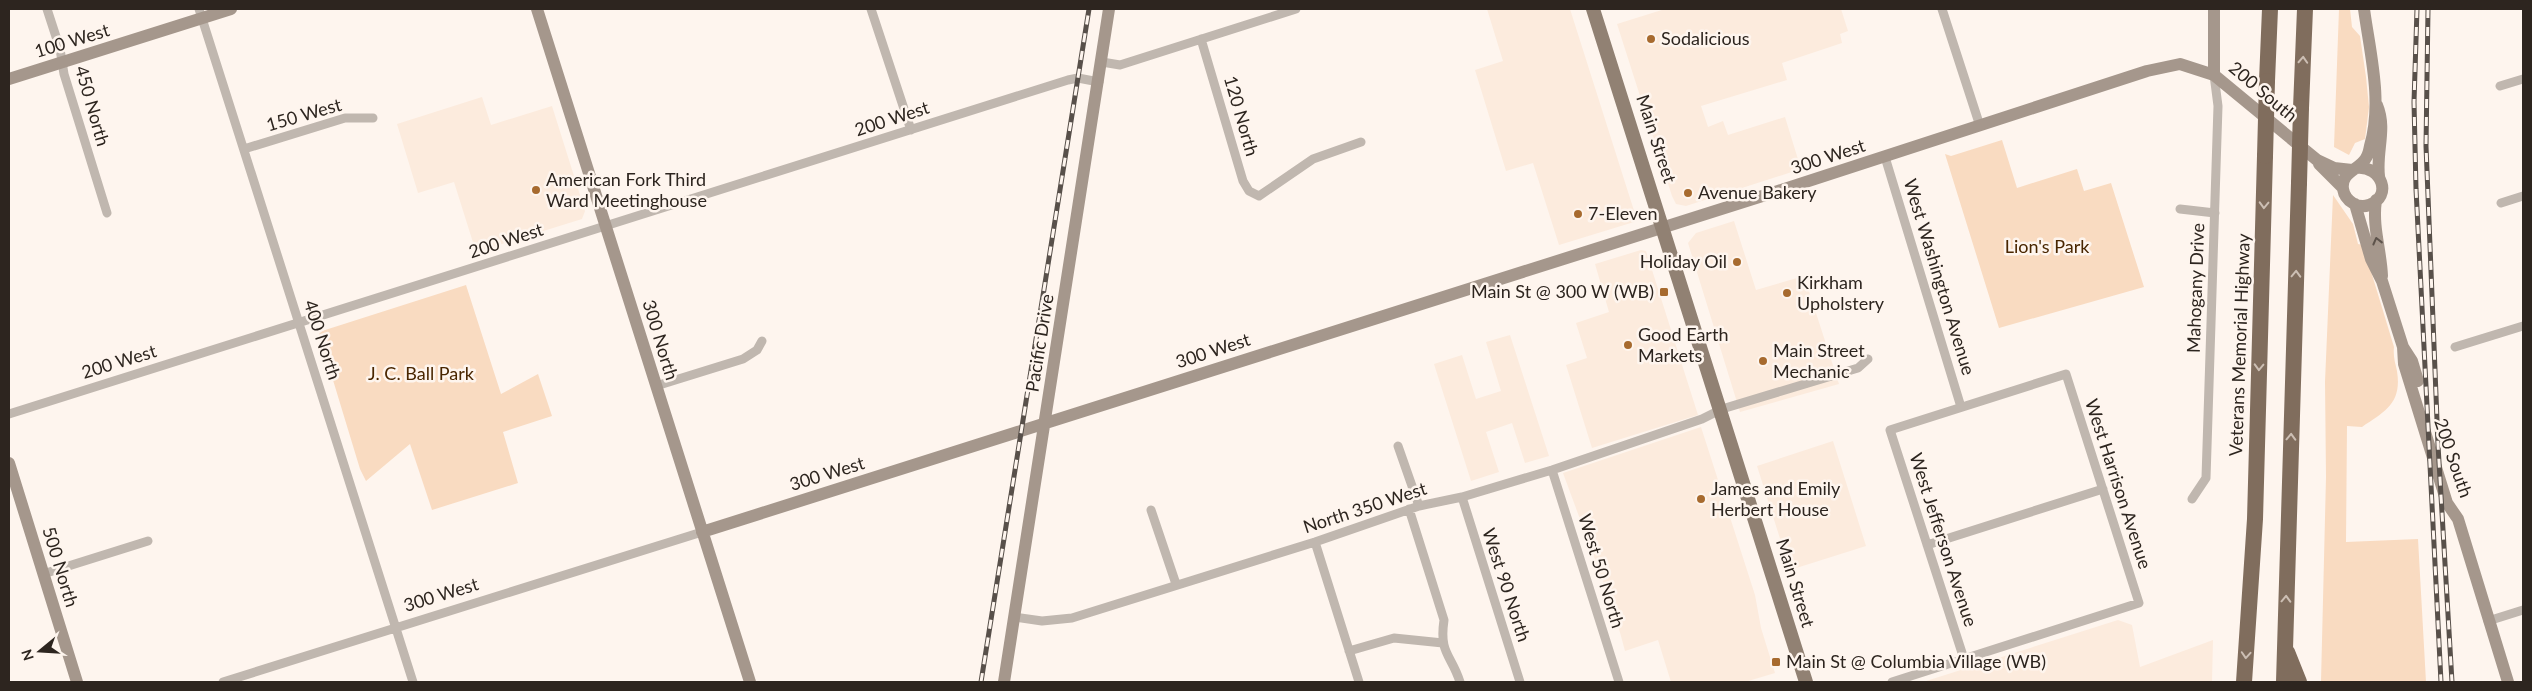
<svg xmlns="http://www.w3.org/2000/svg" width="2532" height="691" viewBox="0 0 2532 691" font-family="Lato,sans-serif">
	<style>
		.built { fill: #fcebdd }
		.green { fill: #f9dbc1 }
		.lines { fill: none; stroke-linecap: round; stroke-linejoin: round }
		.street { stroke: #c0b7af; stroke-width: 9 }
		.secondary { stroke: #a5978c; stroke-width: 12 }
		.primary { stroke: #918173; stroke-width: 14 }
		.highway { stroke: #806d5d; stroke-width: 16 }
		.rail-casing { stroke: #58504a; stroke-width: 5 }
		.rail { stroke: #fef5ee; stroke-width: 3; stroke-dasharray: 9; stroke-linecap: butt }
		.highway-bridge { stroke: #806d5d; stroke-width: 16 }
		.oneway { stroke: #ccbfb4 }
		.oneway2 { stroke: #5d534b }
		.poi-dot { fill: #a76a2e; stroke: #fef5ee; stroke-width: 2 }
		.labels { text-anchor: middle; stroke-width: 5; stroke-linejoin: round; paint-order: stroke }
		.poi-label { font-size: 18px; fill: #2d251f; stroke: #fef5ee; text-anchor: start }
		.street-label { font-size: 18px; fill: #2d251f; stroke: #fef5ee }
		.park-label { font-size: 18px; fill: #492600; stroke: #fef5ee }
	</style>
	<rect width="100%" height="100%" fill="#fef5ee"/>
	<path class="built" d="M1487,9H1570L1636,217L1634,222L1559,245L1533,163L1506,171L1475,70L1503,61Z
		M1665,9H1841L1848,31L1840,34L1842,43L1782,63L1787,80L1701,106L1708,127L1723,121L1728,135L1785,117L1801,169L1686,206L1676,204L1672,196L1617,24Z
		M482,97L491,125L552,106L585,211L582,219L476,252L454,182L418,193L397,124Z
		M1734,221L1756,290L1804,276L1839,384L1740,412L1688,243L1696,233Z
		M1641,250L1646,251L1698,415L1592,448L1566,365L1587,358L1576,323L1609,312L1595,264Z
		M1510,335L1549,456L1525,463L1512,423L1486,432L1499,472L1471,481L1434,364L1462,355L1476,399L1501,391L1486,342Z
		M1701,427L1755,595L1761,628L1775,673L1745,682H1671L1658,640L1625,651L1615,614L1563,473Z
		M1833,441L1866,546L1790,570L1757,466Z
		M2118,620L2132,625L2140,667L2213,640L2212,682H1923Z"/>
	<path class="green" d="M2339,9H2350L2352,27L2360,36L2366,77L2369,107L2365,139L2355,143L2349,155L2334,147Z
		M2002,140L2017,188L2077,169L2084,191L2111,183L2144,287L1999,328L1945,154L1951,156Z
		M2333,195L2353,224L2358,244L2363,245L2394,347C2393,356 2395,362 2397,371C2402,403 2386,411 2362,427L2347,426L2346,542L2418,539L2426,682H2321L2326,477L2325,382Z
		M466,285L501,394L538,374L552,416L503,432L518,483L432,510L410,444L366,481L360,469L319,334L322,331Z"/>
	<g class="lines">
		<path class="street" d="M47,9L60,49L64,74L107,213
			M199,9L413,682
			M871,9L911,130
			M1942,9L1980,126
			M1201,39L1243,181L1249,191L1259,196L1313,159L1361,142
			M1102,62L1120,65L1296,9
			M2500,86L2523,79
			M244,149L345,118H373
			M1885,157L1961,407
			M2501,203L2523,196
			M2180,209L2215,213
			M2455,347L2523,326
			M656,386L743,359L757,350L762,341
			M9,414L1068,80L1078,78L1099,82
			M1398,446L1419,506
			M1552,470L1619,682
			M1462,497L1520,682
			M2192,499L2206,478L2218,106L2214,75
			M1409,509L1444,620C1439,654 1451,654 1460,682
			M1151,510L1176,584
			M1315,542L1359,682
			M1927,545L2103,489
			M43,574L148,541
			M1014,617L1042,621L1072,618L1315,542L1419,506L1462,497L1552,470L1702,419L1722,409L1858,368L1868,359
			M2488,621L2523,610
			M1349,651L1394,638L1443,643
			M223,682L702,532
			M1892,682L2139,603L2066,374L1890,430L1964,659"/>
		<path class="secondary" d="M537,9L750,682
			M2214,75V9
			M9,79L231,9
			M2377,105C2387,129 2376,151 2379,176
			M2319,164L2343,188
			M2356,168C2382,165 2393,197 2369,205C2358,209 2345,201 2343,189C2341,174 2354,171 2362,163C2367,159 2369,152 2370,146C2383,102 2370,53 2364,9
			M2376,200C2372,227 2381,250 2382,276
			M2355,204L2371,259L2382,281L2403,347L2412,361L2418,381
			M2403,347L2404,364L2447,503L2458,519L2508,682
			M9,463L77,682
			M702,532L1775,192L2147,71L2180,64L2214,75L2317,160L2334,168L2352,170
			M1004,682L1109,9"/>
		<path class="primary" d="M1593,9L1806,682"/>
		<path class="highway" d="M2267,81L2270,9
			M2301,108L2305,9
			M2287,652L2299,682
			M2244,682L2255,519L2265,156
			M2284,682L2299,183"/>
		<defs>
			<path id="rail" d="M2417,9L2414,102L2416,189L2441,682
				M2428,9L2426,146L2438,445L2452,682
				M981,682L1089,9"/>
		</defs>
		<use href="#rail" class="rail-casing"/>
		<use href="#rail" class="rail"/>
		<path class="highway-bridge" d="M2265,156L2267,81
			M2299,183L2301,108"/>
	</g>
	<defs><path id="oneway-chevron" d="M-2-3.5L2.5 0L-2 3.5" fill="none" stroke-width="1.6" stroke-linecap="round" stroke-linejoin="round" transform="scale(1.25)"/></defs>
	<g class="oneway">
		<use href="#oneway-chevron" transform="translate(2303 60) rotate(-87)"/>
		<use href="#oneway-chevron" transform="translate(2264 205) rotate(92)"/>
		<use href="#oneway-chevron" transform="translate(2296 274) rotate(-88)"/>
		<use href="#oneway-chevron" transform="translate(2259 367) rotate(92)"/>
		<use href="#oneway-chevron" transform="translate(2291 437) rotate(-88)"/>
		<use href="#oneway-chevron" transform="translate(2286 599) rotate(-88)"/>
		<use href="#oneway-chevron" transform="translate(2246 655) rotate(94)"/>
	</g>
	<use class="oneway2" href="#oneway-chevron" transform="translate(2377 241) rotate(-104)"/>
	<g class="poi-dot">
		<circle cx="1651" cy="39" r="5"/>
		<circle cx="536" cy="190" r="5"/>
		<circle cx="1688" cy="193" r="5"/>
		<circle cx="1578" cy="214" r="5"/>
		<circle cx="1737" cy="262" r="5"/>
		<rect x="1659" y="287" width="10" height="10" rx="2.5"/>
		<circle cx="1787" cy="293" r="5"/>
		<circle cx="1628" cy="345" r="5"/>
		<circle cx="1763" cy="361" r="5"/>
		<circle cx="1701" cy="499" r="5"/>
		<rect x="1771" y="657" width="10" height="10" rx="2.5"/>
	</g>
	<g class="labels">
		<g class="poi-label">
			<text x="1661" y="45">Sodalicious</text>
			<text x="546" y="186">American Fork Third<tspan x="546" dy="21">Ward Meetinghouse</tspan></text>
			<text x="1698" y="199">Avenue Bakery</text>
			<text x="1588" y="220">7-Eleven</text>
			<text x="1727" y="268" text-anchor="end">Holiday Oil</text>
			<text x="1797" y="289">Kirkham<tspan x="1797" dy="21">Upholstery</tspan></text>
			<text x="1654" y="298" text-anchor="end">Main St @ 300 W (WB)</text>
			<text x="1638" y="341">Good Earth<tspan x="1638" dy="21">Markets</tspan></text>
			<text x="1773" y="357">Main Street<tspan x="1773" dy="21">Mechanic</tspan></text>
			<text x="1711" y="495">James and Emily<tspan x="1711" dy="21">Herbert House</tspan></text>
			<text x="1786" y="668">Main St @ Columbia Village (WB)</text>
		</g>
		<g class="street-label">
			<text transform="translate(72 41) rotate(-17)" y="6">100 West</text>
			<text transform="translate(2263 92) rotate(40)" y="6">200 South</text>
			<text transform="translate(92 106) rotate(74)" y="6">450 North</text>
			<text transform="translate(304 115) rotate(-16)" y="6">150 West</text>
			<text transform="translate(1241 116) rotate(74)" y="6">120 North</text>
			<text transform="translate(892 119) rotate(-18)" y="6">200 West</text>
			<text transform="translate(1656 139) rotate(72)" y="6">Main Street</text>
			<text transform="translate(1828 157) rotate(-18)" y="6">300 West</text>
			<text transform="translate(506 241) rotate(-18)" y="6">200 West</text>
			<text transform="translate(1939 277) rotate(73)" y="6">West Washington Avenue</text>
			<text transform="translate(2196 288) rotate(-88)" y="6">Mahogany Drive</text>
			<text transform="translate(322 340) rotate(72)" y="6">400 North</text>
			<text transform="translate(660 340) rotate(73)" y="6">300 North</text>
			<text transform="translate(1040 343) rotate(-81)" y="6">Pacific Drive</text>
			<text transform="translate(2240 345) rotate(-88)" y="6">Veterans Memorial Highway</text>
			<text transform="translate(1213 351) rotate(-18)" y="6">300 West</text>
			<text transform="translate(119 362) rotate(-17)" y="6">200 West</text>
			<text transform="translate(2453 458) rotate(71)" y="6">200 South</text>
			<text transform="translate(827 474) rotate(-17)" y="6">300 West</text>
			<text transform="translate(2118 484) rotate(72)" y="6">West Harrison Avenue</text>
			<text transform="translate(1365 508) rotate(-18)" y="6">North 350 West</text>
			<text transform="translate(1943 540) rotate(72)" y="6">West Jefferson Avenue</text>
			<text transform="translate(60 567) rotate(73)" y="6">500 North</text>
			<text transform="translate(1601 571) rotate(73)" y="6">West 50 North</text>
			<text transform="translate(1795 583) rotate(73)" y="6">Main Street</text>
			<text transform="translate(1506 585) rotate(72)" y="6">West 90 North</text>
			<text transform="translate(441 595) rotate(-17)" y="6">300 West</text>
		</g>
		<g class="park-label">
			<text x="2047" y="253">Lion's Park</text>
			<text x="421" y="380">J. C. Ball Park</text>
		</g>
	</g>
	<rect width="2532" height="691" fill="none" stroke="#2d251f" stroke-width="20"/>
	<g transform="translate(40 651) rotate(252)" stroke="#fef5ee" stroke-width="4" paint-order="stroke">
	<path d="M0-4L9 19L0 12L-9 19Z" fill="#2d251f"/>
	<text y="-8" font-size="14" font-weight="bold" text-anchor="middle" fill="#2d251f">N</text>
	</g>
</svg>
